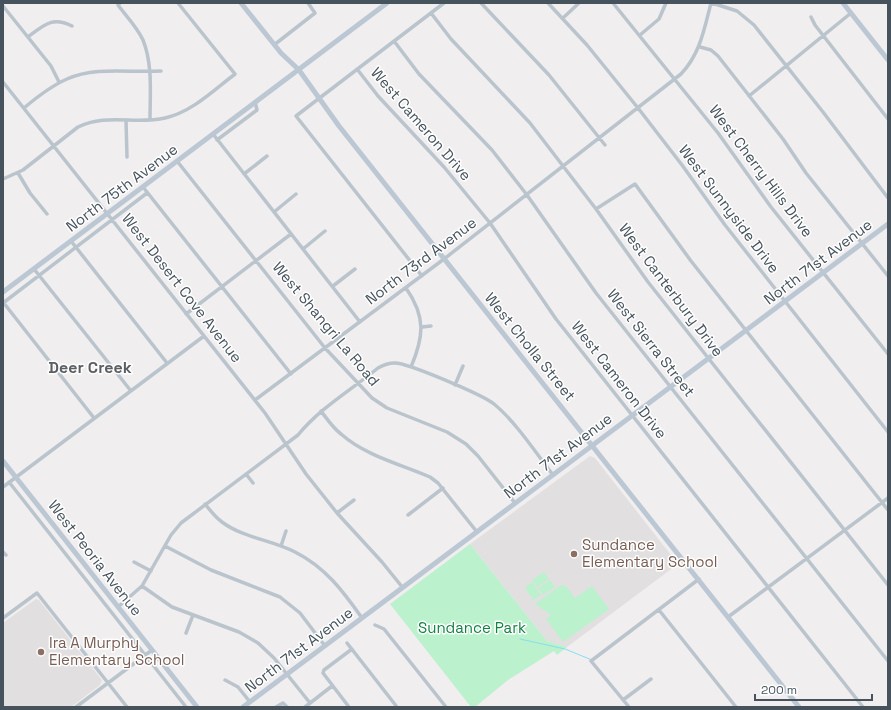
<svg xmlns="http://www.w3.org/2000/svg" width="891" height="710" viewBox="0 0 891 710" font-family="'Space Grotesk',sans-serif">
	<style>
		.education { fill: #e2dfe1 }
		.green { fill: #bbf1cd }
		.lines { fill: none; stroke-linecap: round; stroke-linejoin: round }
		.stream { stroke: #86dff0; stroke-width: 1 }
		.street { stroke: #b9c4cc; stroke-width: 3.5 }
		.secondary { stroke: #bbc8d4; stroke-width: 5 }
		.education-dot { fill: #8d6e63; stroke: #fff; stroke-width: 1.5 }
		.labels { text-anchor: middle; stroke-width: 3; stroke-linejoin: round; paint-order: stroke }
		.street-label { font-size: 15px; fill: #46535d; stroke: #fff }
		.education-label { font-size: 15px; fill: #785e54; stroke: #fff; text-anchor: start }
		.park-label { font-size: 15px; fill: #128245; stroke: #fff }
		.neighbourhood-label { font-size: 16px; font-weight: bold; fill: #5b5f64; stroke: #fff }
	</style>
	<rect width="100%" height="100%" fill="#f1eeef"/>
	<path class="education" d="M590,456L595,458L678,564L567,647L547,641L470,544Z
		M36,599L39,600L102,680L100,685L71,707H3V623Z"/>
	<path class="green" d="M470,544L547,641L567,647L557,655L554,651L508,680L475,707H471L390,604Z
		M544,572L549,579L537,587L532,580Z
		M550,580L555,587L543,595L538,588Z
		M532,582L541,595L533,600L525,588Z
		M561,585L566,586L575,598L592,586L609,609L563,642L546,619L551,615L535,604Z"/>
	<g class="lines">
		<path class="stream" d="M520,639L565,649L592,660"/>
		<path class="street" d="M120,3L118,5C126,16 137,27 143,40C153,65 150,94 150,120
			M481,3L549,75L605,145
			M548,3L587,45L638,108L682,165L725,225L888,432
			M613,3L718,133L771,207L888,354
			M712,3L737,11L754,25L823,112L888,198
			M3,6L51,66L59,82
			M431,13L451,39L530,123L596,209L648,282L888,585
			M811,17L815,25L888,119
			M563,18L579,3
			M640,35L659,19L666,3
			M28,37C44,25 52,16 72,26
			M394,41L419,74L492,150L527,195L596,293L888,661
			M274,45L315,13L308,3
			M700,47L711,50L718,56L783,139L806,173L888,276
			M357,69L378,96L444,167L490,223L556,319L863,707
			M3,82L265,413L306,474L337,513L382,562L403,588
			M749,96L851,13
			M24,108C37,97 51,86 67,79C96,66 130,73 161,71
			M126,120L127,157
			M213,134L360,322
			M217,140L257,110L255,102
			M177,161L325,348L372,398L387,408L447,432L466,444L478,456L515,503
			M18,173L30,193L47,214
			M244,174L267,156
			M3,179L23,170L78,127C106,113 136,125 165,118C192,112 214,90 235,74L178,3
			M143,187L291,374
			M596,209L635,184L691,261L888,510
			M274,212L296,194
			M71,241L167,363
			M303,249L325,231
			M34,269L131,391
			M422,276L296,116L444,3
			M333,286L355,269
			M406,288C426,317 424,336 411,367
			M3,302L94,418
			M3,303L147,193
			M186,314L291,234
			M422,327L431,326
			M455,385L463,366
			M255,400L444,259L681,74C700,54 704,30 711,3
			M321,411C327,419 333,428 341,434C366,456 400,464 430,477L438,483L477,532
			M246,474L253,483
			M9,482L186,707
			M3,487L204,336
			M205,504C210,510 215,517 222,522C243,538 272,540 295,552C325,567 343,591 362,618
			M337,513L354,500
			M408,515L443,488
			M165,546L211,570L280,597L300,613L325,646
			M281,546L286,531
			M3,552L6,555
			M134,562L151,571
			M142,586L172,607L239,632L258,643L274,658L310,703
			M118,607L142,586L171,535L181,523L298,435C320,408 351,390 378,368C383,365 389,363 395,363C408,363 483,395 494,404C515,421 536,453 553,475
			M659,610L736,707
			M728,617L888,498
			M3,618L37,593L127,707
			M375,625L384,629L446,707
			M186,633L193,615
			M347,643L397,707
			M225,680L238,687L250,702
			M623,700L651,679
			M76,707L152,650
			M276,707L283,703L287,707
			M305,707L332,686
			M349,707L323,673L324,670L352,649
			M629,707L591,661L699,579"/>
		<path class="secondary" d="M241,3L281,53L299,70L339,126L799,707
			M843,3L888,60
			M3,292L387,3
			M3,461L197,707
			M243,707L888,224"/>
	</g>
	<g class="education-dot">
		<circle cx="574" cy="554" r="4"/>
		<circle cx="41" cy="652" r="4"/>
	</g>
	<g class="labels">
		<g class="street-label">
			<text transform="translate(421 124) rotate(49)" y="5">West Cameron Drive</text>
			<text transform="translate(761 171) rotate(53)" y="5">West Cherry Hills Drive</text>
			<text transform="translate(122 188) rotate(-37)" y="5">North 75th Avenue</text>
			<text transform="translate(729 209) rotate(53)" y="5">West Sunnyside Drive</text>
			<text transform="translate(421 261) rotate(-37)" y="5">North 73rd Avenue</text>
			<text transform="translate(818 262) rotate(-37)" y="5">North 71st Avenue</text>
			<text transform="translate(182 288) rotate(52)" y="5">West Desert Cove Avenue</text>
			<text transform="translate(671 290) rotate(53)" y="5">West Canterbury Drive</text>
			<text transform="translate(326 324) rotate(50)" y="5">West Shangri La Road</text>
			<text transform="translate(651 343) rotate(52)" y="5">West Sierra Street</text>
			<text transform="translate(530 347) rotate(51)" y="5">West Cholla Street</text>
			<text transform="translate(619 380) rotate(52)" y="5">West Cameron Drive</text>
			<text transform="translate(558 456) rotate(-37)" y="5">North 71st Avenue</text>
			<text transform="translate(95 558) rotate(52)" y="5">West Peoria Avenue</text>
			<text transform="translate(299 650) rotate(-37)" y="5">North 71st Avenue</text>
		</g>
		<g class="education-label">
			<text x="582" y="550">Sundance<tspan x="582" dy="17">Elementary School</tspan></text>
			<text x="49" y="648">Ira A Murphy<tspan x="49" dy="17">Elementary School</tspan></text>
		</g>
		<g class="park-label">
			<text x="472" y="633">Sundance Park</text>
		</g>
		<g class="neighbourhood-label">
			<text x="90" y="373">Deer Creek</text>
		</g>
	</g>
	<rect width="891" height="710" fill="none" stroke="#46535d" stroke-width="8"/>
	<path d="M755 694v6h117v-6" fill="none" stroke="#46535d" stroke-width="2"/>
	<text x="761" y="694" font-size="12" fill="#46535d" stroke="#ffffff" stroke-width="3" paint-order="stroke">200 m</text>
</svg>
